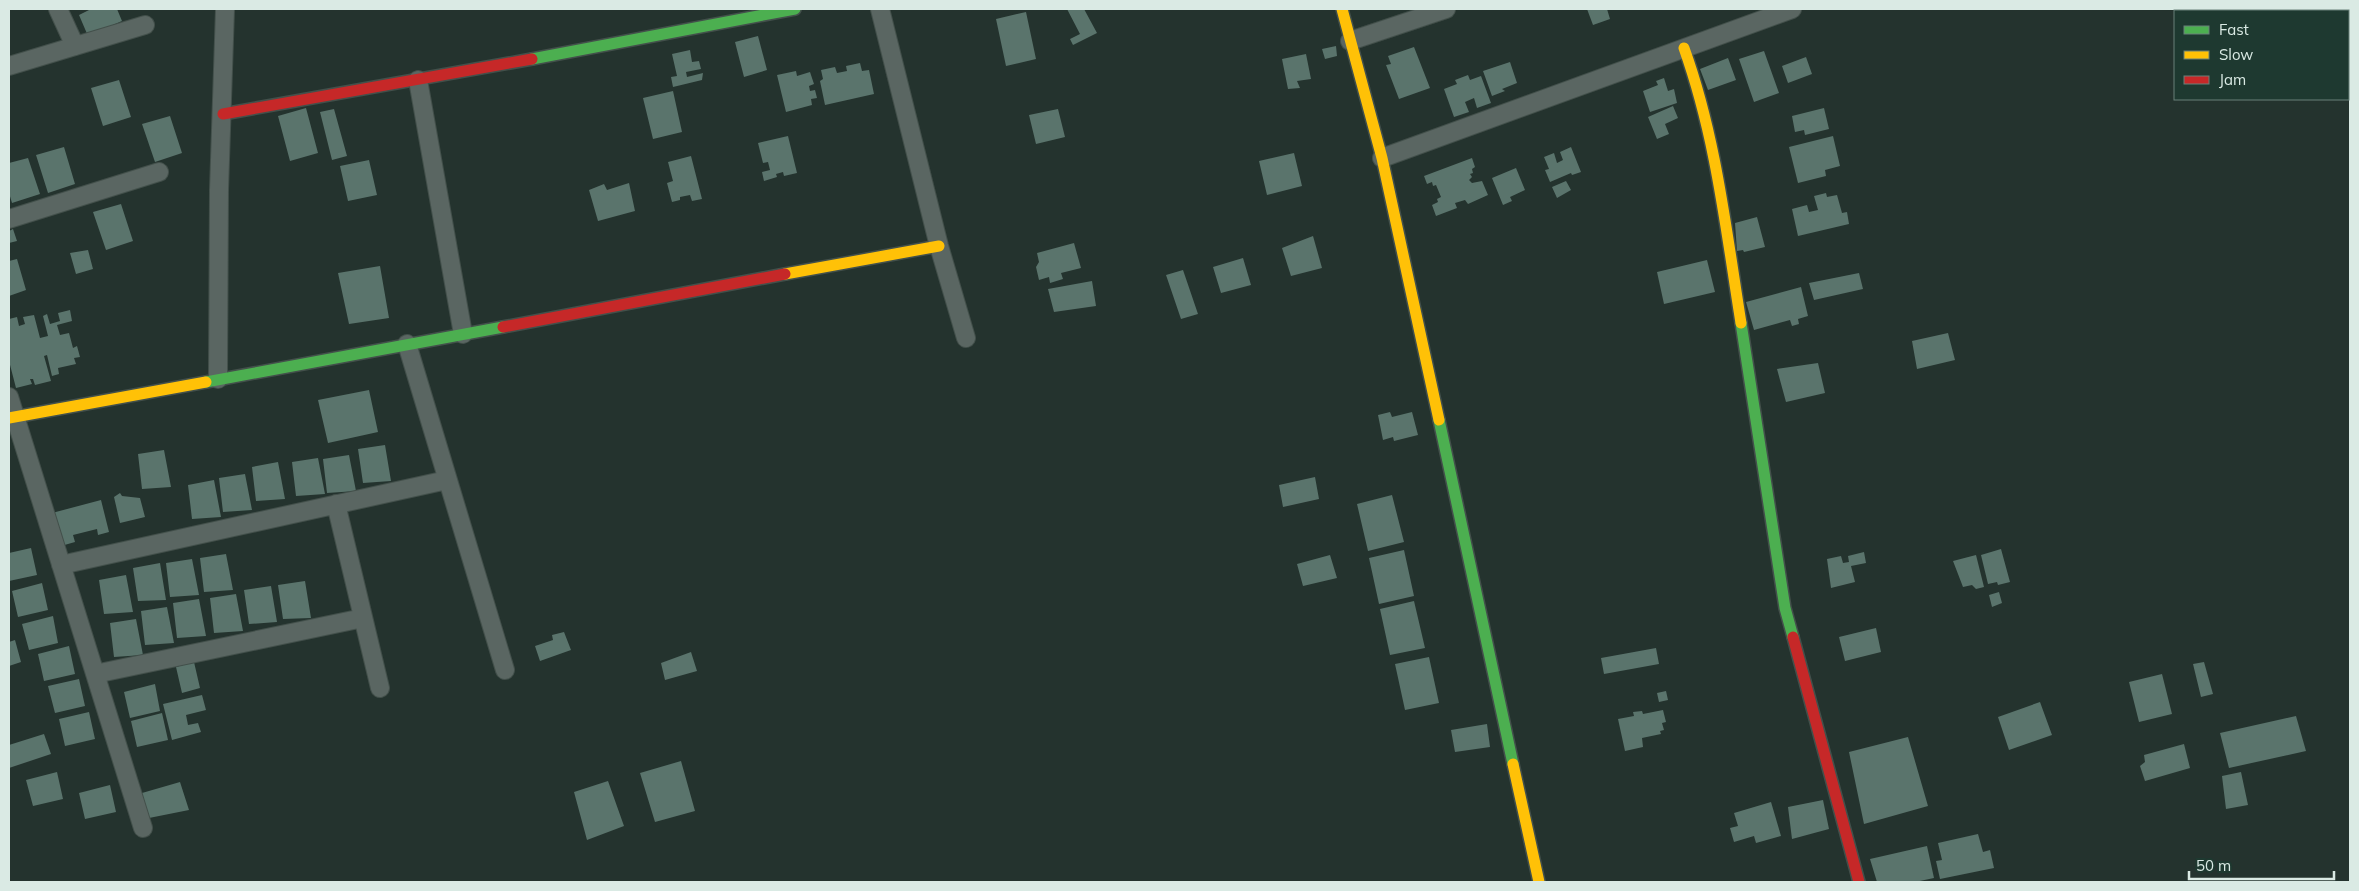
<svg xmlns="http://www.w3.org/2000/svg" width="2359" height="891" viewBox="0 0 2359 891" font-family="Mulish,sans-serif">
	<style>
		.building { fill: #5a746c }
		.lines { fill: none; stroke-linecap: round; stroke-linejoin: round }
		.street-casing { stroke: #43504b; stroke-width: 20 }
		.fast-casing { stroke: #43504b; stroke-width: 14 }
		.slow-casing { stroke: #43504b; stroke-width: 14 }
		.jam-casing { stroke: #43504b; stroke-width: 14 }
		.street { stroke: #5a6662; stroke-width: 18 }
		.fast { stroke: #4caf50; stroke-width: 11 }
		.slow { stroke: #ffc107; stroke-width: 11 }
		.jam { stroke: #c62828; stroke-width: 11 }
	</style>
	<rect width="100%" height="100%" fill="#24332e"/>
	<path class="building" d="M91,9H117L122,21L88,36L79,15Z
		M1067,9H1084L1097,33L1073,45L1070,39L1080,34Z
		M1587,9H1607L1610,19L1593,25Z
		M1026,12L1036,59L1006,66L996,19Z
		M758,36L767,70L744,77L735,42Z
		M1336,46L1337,56L1325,59L1322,49Z
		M1414,47L1430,88L1399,99L1386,65L1391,64L1388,56Z
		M690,50L692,62L699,61L701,69L686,72L687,77L703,73L702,80L673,87L671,77L677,76L672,54Z
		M1764,51L1779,93L1754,102L1739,59Z
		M1306,54L1311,79L1297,81L1300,88L1288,89L1282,59Z
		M1806,57L1812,74L1788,83L1782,66Z
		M1728,58L1736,80L1708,90L1700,69Z
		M1510,62L1517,83L1502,89L1505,91L1492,96L1483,71Z
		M860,63L862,71L869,70L874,94L825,105L820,81L823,79L821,70L835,67L837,73L847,71L846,66Z
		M796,71L797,76L810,72L814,84L809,86L810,91L815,90L817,98L811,99L812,105L786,112L777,75Z
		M1468,75L1470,80L1481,76L1491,103L1477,108L1474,98L1465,102L1469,112L1454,117L1444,89L1457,84L1455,80Z
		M1664,78L1668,91L1674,89L1677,103L1650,112L1643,91L1658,85L1656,81Z
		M119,80L131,117L103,126L91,88Z
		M673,91L682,132L653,139L643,98Z
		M1673,106L1678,118L1665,124L1669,134L1657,139L1648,117Z
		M306,108L318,153L290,161L278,116Z
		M1824,108L1829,129L1805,135L1804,130L1795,132L1792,116Z
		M334,109L347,156L332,160L320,112Z
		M1058,109L1065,137L1036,144L1029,115Z
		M170,116L182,153L155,162L142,124Z
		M788,136L797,173L784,176L783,172L776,174L777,177L764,181L762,172L770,170L768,162L763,163L758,143Z
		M1833,136L1840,166L1825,170L1826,176L1798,183L1789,147Z
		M64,147L75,184L48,193L36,155Z
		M1571,147L1581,172L1572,175L1571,173L1550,182L1545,170L1549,169L1544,157L1554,153L1557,163L1563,160L1560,152Z
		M1294,153L1302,186L1267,195L1259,161Z
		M691,156L702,199L692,201L690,195L680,197V200L672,202L667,183L673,181L668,162Z
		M28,158L40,194L12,203L9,193V163Z
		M1472,158L1475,167L1472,169L1473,173L1470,174L1472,177L1469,180L1472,183L1482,181L1488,195L1468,204L1465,200L1455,203L1457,208L1436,216L1432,205L1438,202L1437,199L1441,197L1436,185L1433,186L1432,182L1427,184L1424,176Z
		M369,160L377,195L348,201L340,166Z
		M1516,168L1525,190L1510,197L1512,201L1503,205L1492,178Z
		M1566,181L1571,190L1557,198L1552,187Z
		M629,183L635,211L598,221L589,190L604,184L607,190Z
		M1826,193L1827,197L1837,195L1842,213L1847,212L1849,224L1798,236L1792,209L1807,205L1809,212L1818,210L1814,196Z
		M121,204L133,241L106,250L93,212Z
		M1757,217L1765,247L1744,252L1743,250L1737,251L1735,223Z
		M13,229L17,241L9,243V231Z
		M1313,236L1322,268L1291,276L1282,248Z
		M1074,243L1081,268L1061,273L1063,279L1050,283L1049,277L1039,280L1036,267L1039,262L1037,253Z
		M88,250L93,269L76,274L70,253Z
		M1243,258L1251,285L1221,293L1213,267Z
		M17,259L26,290L9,296V261Z
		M1707,260L1715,292L1664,304L1657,272Z
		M380,266L389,318L349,324L338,273Z
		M1183,270L1198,314L1181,319L1166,275Z
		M1859,273L1863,289L1814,300L1809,283Z
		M1092,281L1096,306L1054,312L1048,289Z
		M1801,287L1808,316L1798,319L1799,324L1792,326L1790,320L1754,330L1746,302Z
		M70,310L72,321L57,325L60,335L69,333L73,348L77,346L80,357L74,358L76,364L58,368L59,374L52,376L47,355L44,356L51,381L35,385L33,379H30L32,384L16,388L9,361V319L17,317L19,326L25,324L23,317L34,315L40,338L48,336L43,316L47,314L50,324L60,321L58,313Z
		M1948,333L1955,360L1917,369L1912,341Z
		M1818,363L1825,393L1786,402L1777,369Z
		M369,390L378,432L328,443L318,400Z
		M1390,412L1392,417L1412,412L1418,435L1394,441L1393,437L1383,440L1378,415Z
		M385,445L391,481L363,483L358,449Z
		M164,450L171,487L142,489L138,454Z
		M349,455L356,491L327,493L323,459Z
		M318,458L325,494L296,496L292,462Z
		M278,462L285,499L256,501L252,467Z
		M245,474L252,510L223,512L219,478Z
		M1315,477L1319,499L1283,507L1279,485Z
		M214,480L221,517L192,519L188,485Z
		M120,493L122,496L140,498L145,517L120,523L114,497Z
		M1392,495L1404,542L1368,551L1357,504Z
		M101,500L109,532L98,535L97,529L73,535L75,542L61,546L52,513Z
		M31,548L37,575L9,581V553Z
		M2001,549L2010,582L1998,585L1997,582L1988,584L1981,555Z
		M1404,550L1414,596L1379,604L1369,558Z
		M1864,552L1866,563L1851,566L1855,582L1831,588L1827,559L1841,556L1843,563L1849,562L1848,556Z
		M226,554L233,590L204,592L200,558Z
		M1330,555L1337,578L1303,586L1297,564Z
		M1976,555L1984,587L1976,589L1972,585L1963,587L1953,561Z
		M192,559L199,595L170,597L166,563Z
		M160,563L166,600L138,601L133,568Z
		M126,575L133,612L104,614L99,580Z
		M305,581L311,618L283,619L278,585Z
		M42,583L48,610L18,617L12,591Z
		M271,586L277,622L249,624L244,590Z
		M1999,592L2002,603L1992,607L1989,595Z
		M236,594L243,631L214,633L210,598Z
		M199,599L206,636L177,638L173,603Z
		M1414,601L1425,648L1390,655L1380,609Z
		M167,607L174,643L145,645L141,611Z
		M53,616L58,643L29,650L22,624Z
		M136,619L143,655L114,657L110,623Z
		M1876,628L1881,652L1845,661L1839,637Z
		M564,632L571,650L540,661L535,646L553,640L552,635Z
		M15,640L21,662L9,666V642Z
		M69,646L75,674L44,681L38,654Z
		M1656,648L1659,664L1604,674L1601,658Z
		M691,652L697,671L665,680L661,663Z
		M1429,657L1439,703L1405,710L1395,664Z
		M194,662L200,688L182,693L176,667Z
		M2204,662L2213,694L2201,697L2193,664Z
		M2162,674L2172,714L2139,722L2129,682Z
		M79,679L85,706L55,713L48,686Z
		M155,684L160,711L130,718L124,692Z
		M1666,691L1668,700L1659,702L1657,693Z
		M202,695L206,710L186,715L188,725L198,723L201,732L172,740L163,704Z
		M2040,702L2052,735L2009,750L1998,717Z
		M1663,710L1666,722L1662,723L1664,730L1660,731L1661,734L1642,738L1643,747L1625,751L1618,719L1634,716L1633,712L1642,711L1643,714Z
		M89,712L95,739L65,746L59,719Z
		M162,713L168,740L137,747L131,721Z
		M2296,716L2306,751L2229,768L2220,733Z
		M1487,724L1490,747L1455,752L1451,730Z
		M44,734L51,754L9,768V745Z
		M1908,737L1928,806L1864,824L1849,752Z
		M2184,744L2190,768L2145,781L2140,766L2145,762L2144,755Z
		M681,761L695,811L655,822L640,773Z
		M57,772L63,799L33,806L26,780Z
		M2241,772L2248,805L2226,809L2222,776Z
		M608,781L624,826L587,840L574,792Z
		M180,782L189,810L149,818L142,793Z
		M110,785L116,812L85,819L79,793Z
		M1823,800L1829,829L1792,839L1788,807Z
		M1771,802L1781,836L1756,843L1754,836L1734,842L1730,828L1738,826L1734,813Z
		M1978,834L1983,852L1990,850L1994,868L1940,879L1936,861L1942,860L1938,843Z
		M1927,846L1934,878L1915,882H1877L1870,859Z"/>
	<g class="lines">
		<defs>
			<path id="street" d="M58,9L75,46
				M880,9L939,246L966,338
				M1350,41L1446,9
				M9,66L145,25
				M418,80L463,334
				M1382,158L1792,9
				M9,219L159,172
				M407,344L505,670
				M218,379L219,190L225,9
				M9,397L143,828
				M336,504L380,688
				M61,565L447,480
				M95,674L363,618"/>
			<path id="fast" d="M532,59L795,9
				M1741,323L1785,608L1793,637
				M206,382L503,327
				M1439,420L1513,764"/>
			<path id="slow" d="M1342,9L1382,158L1439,420
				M1684,48C1716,137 1726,230 1741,323
				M785,274L939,246
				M9,418L206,382
				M1513,764L1539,882"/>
			<path id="jam" d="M223,114L532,59
				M503,327L785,274
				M1793,637L1859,882"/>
		</defs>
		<use href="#street" class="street-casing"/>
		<use href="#fast" class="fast-casing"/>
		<use href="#slow" class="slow-casing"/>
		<use href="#jam" class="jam-casing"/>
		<use href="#street" class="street"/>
		<use href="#fast" class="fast"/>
		<use href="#slow" class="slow"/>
		<use href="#jam" class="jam"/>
	</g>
	<rect width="2359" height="891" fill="none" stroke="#daeae4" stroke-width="20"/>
	<rect x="2174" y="10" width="175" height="90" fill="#1e3930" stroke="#698078"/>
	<rect x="2184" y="26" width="25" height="8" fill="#4caf50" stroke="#698078"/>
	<text x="2219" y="35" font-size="15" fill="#daeae4">Fast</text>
	<rect x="2184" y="51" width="25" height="8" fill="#ffc107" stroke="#698078"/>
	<text x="2219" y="60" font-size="15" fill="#daeae4">Slow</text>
	<rect x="2184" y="76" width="25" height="8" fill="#c62828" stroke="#698078"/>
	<text x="2219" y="85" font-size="15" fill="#daeae4">Jam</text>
	<path d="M2189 871v8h145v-8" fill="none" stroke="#daeae4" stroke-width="2.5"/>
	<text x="2196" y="871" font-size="15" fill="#daeae4" stroke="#1e3930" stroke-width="4" paint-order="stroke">50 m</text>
</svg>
